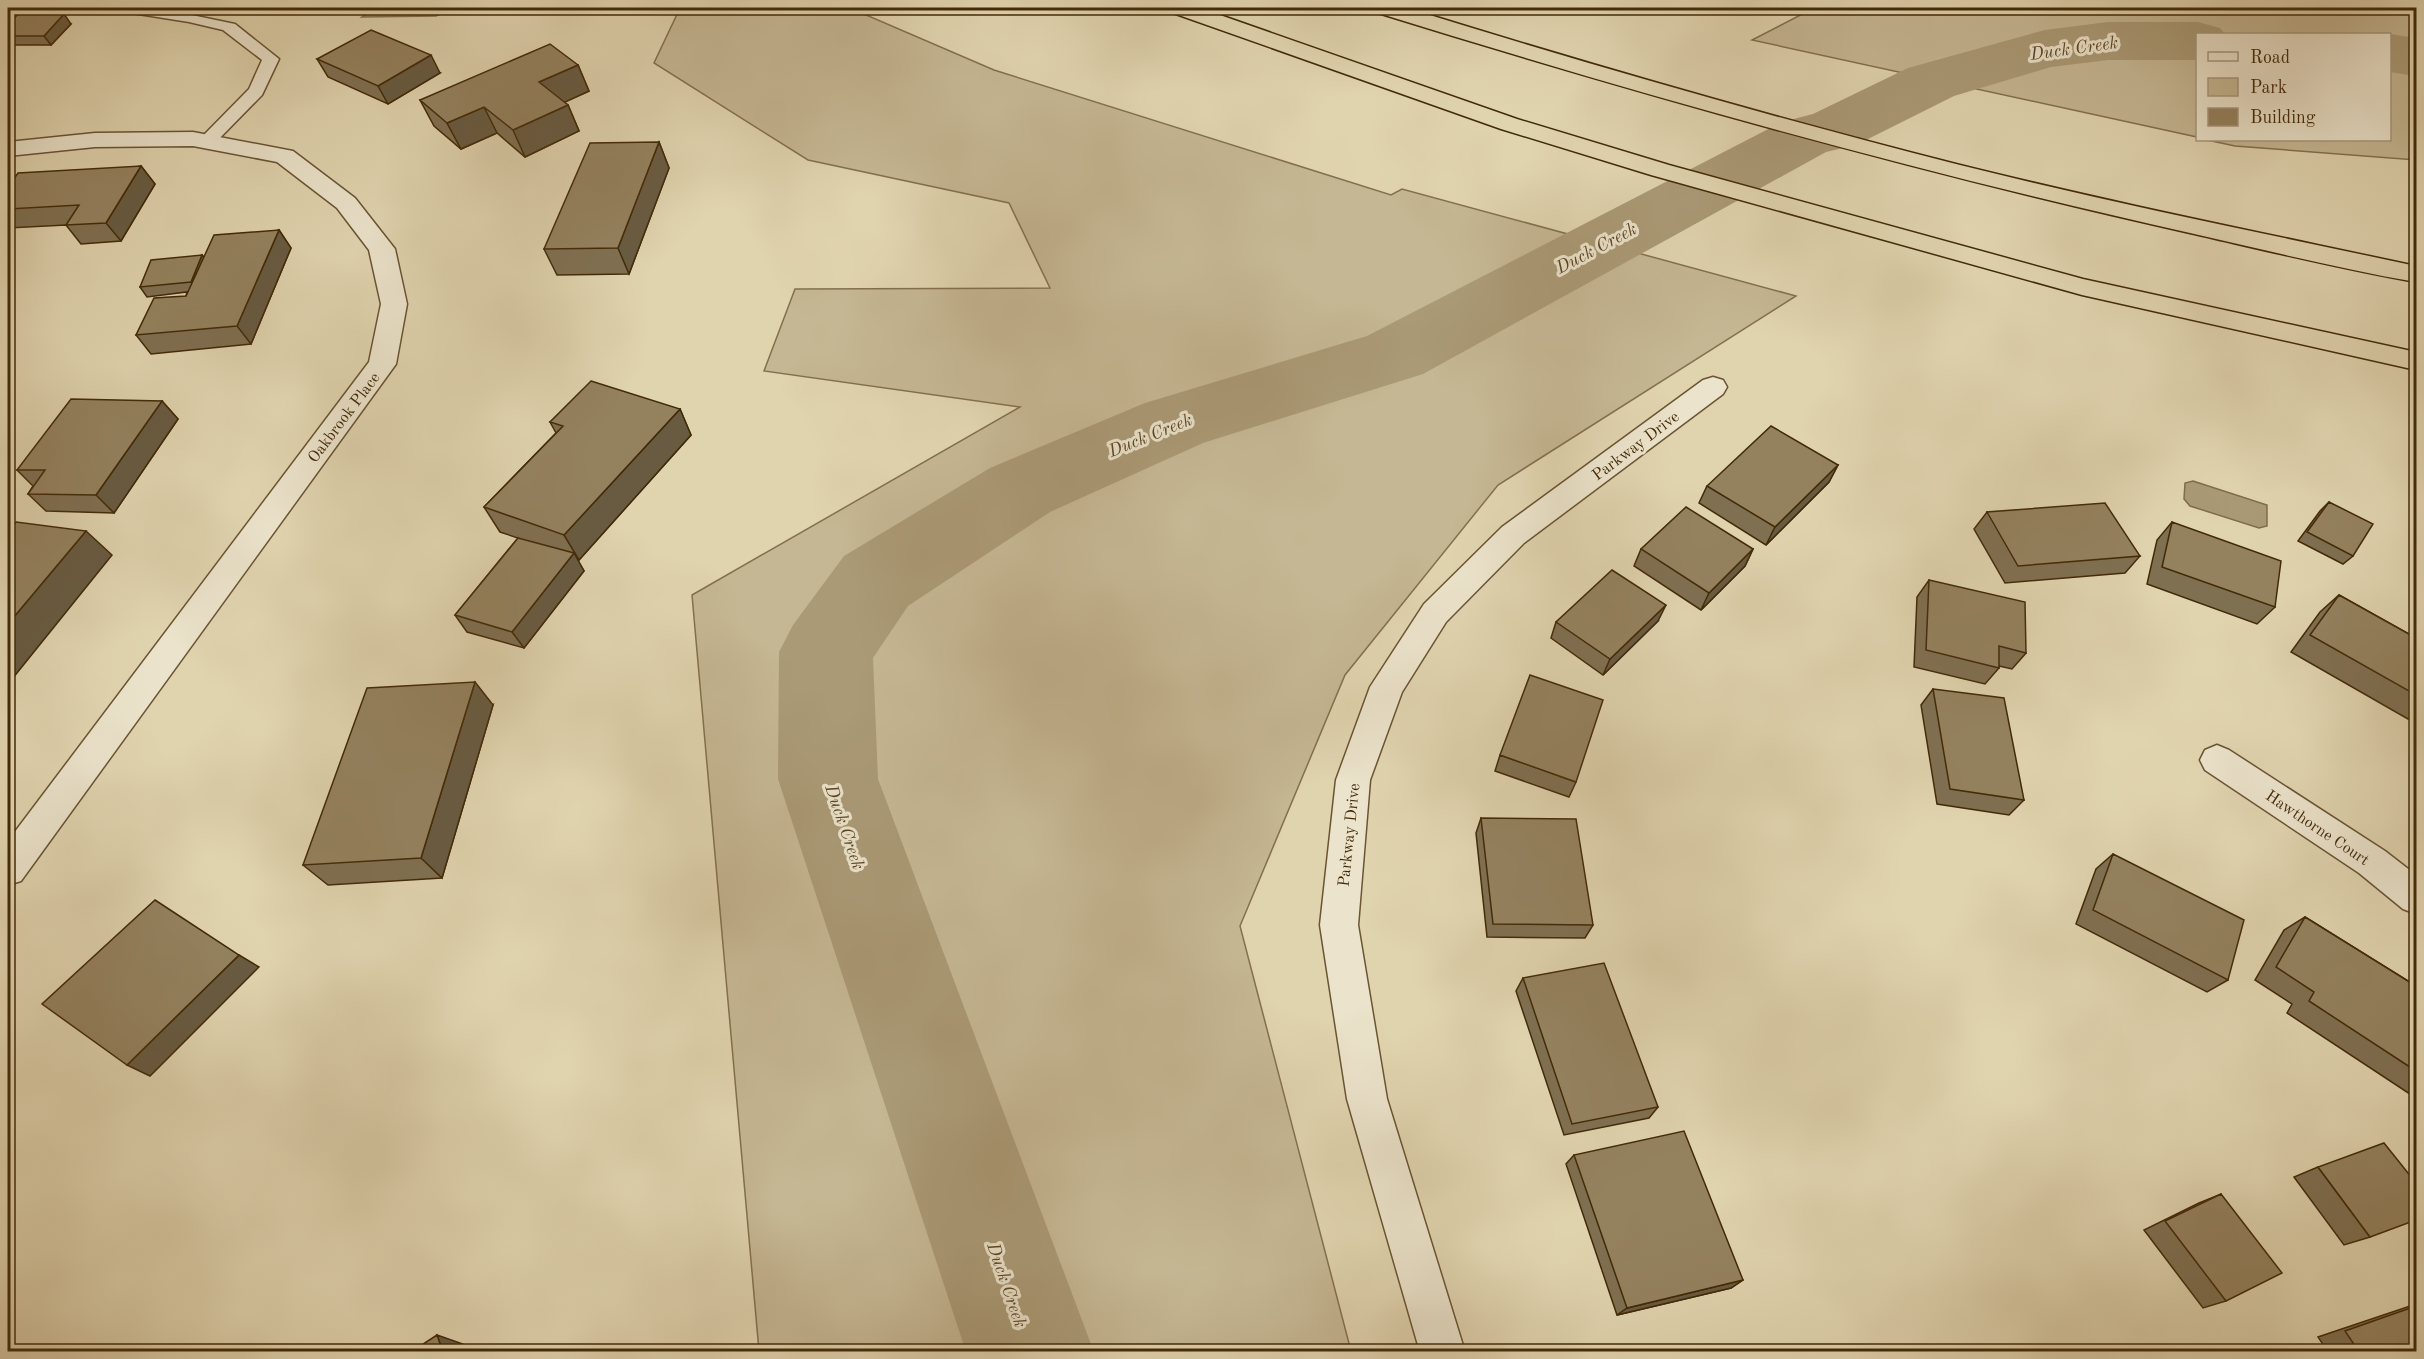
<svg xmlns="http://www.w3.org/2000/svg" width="2424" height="1359" viewBox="0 0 2424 1359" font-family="'Old Standard TT',serif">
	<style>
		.green { fill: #c5b793; stroke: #84704e; stroke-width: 1.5 }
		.water { fill: #aa9a76; stroke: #806d4a; stroke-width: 1.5 }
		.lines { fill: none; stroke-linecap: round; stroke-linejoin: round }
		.river { fill: #aa9a76; fill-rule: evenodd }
		.service-casing { stroke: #6a5432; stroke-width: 3 }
		.minor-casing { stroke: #6a5432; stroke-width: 3 }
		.motorway-casing { stroke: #422a08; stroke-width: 3 }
		.service { fill: #ebe3cb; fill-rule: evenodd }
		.minor { fill: #ebe3cb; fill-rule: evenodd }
		.motorway { fill: #e0d4af; fill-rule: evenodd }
		.wall { fill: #7f7052; stroke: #422a08; stroke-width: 1.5 }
		.shaded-wall { fill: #685b42; stroke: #422a08; stroke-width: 1.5 }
		.building { fill: #94825f; stroke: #422a08; stroke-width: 1.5 }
		.labels { text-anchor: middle; stroke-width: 6; stroke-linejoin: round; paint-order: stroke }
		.street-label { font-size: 16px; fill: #422a08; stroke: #ebe3cb }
		.water-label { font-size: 18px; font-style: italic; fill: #5c4624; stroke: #ebe3cb }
	</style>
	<rect width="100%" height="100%" fill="#e0d4af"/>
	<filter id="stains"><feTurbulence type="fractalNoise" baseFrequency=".00333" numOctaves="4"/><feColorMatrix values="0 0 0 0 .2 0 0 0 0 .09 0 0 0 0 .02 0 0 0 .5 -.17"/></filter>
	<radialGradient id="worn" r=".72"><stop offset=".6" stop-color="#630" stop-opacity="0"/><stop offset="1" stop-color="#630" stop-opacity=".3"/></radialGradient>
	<path class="green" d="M377,8H453L436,16L362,17Z
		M680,8H850L994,70L1391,195L1402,189L1796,296L1498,485L1345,675L1240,926L1351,1351H759L692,595L1020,407L764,371L795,289L1050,288L1009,203L808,160L654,63Z
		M1814,8L2416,9V160L2235,146L2207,140H2390V34H2198L2197,137L1752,40Z"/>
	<path class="water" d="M2193,481L2267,505V526L2259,528L2190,506L2184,499L2185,483Z"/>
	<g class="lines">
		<path class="river" d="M2108,22H2198L2220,28L2225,34H2198V60H2108L2051,67L1954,96L1856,145L1826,152L1423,374L1203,443L1050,512L908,606L873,658L878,779L1094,1352H966L778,779L779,652L793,625L844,556L990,468L1145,403L1367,336L1782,122L1813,114L1908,68L2045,30Z
			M2388,34H2390L2416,38V76L2390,72Z"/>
		<defs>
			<path id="service" d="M125,8H158L235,24L279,59L262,95L212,146H200L197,142L249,89L262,60L223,30L189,22L132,13L127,11Z"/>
			<path id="minor" d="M193,132L293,151L355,198L395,249L407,304L396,364L21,881L8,885V841L369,362L381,304L369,250L337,208L277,162L193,146L95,147L8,156V142L95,133Z
				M1713,377L1723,380L1727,387L1723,394L1524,543L1446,622L1402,692L1370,780L1358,925L1387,1099L1465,1352H1420L1347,1099L1320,925L1336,780L1370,687L1424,604L1502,527L1703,380Z
				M2217,745L2229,750L2385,851L2416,875V914L2403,909L2359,873L2205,770L2200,760L2205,750Z"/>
			<path id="motorway" d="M1170,8H1200L1517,119L1669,165L2083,279L2416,352V370L2082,295L1651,175L1501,129L1173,13Z
				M1375,8H1407C1588,64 1771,117 1956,164C2108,202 2262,233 2416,266V282C2341,269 2265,250 2190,233C1916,172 1646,96 1378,13Z"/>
		</defs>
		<use href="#service" class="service-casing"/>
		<use href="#minor" class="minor-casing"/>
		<use href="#motorway" class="motorway-casing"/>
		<use href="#service" class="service"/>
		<use href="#minor" class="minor"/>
		<use href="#motorway" class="motorway"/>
	</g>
	<path class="wall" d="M8,9L17,11L19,14L71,24L51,45H8Z
		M317,59L440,73L388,104L328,77Z
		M578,65L589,91L564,102L568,105L579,131L525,157L497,133L461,149L434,126L420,100Z
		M659,142L669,168L629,274L557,275L544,249Z
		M141,166L155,184L121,241L81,244L66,225L8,228V187Z
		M279,230L291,248L251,344L151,354L136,335L186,296L187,292L147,297L140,287L202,255L204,257Z
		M162,401L178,419L114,513L46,511L28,494L33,486L17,470Z
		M680,409L691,435L579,560L577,559L584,571L524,648L467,632L455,615L518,538L500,532L484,507L556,433L550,422Z
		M1838,465L1829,482L1766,545L1699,503L1707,486Z
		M2329,502L2353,556L2343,564L2298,541L2320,511Z
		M1987,512L2140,556L2125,573L2005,583L1974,529Z
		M2172,522L2275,607L2257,624L2147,584L2157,540Z
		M1641,549H1753L1745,566L1701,610L1634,566Z
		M1929,580L2026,653L2012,669L1999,666V668L1985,684L1914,667L1917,597Z
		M2339,595L2416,638V722L2415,723L2291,652L2320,612Z
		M1658,621L1603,675L1551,638L1556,622Z
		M1933,689L2024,800L2009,815L1937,804L1921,705Z
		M493,705L442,878L328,885L303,865Z
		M1500,755L1576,782L1569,797L1495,771Z
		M1481,818L1593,925L1585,938L1487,937L1476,833Z
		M2113,854L2228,980L2207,992L2076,924L2096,869Z
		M2305,917L2416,986V1098L2287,1013L2292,1004L2255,980L2284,930Z
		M1523,978L1658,1107L1649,1118L1564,1135L1516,991Z
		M2416,1138V1149L2410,1141Z
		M1574,1155L1743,1280L1731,1288L1617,1315L1566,1164Z
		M2318,1167L2370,1237L2344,1245L2294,1177Z
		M2221,1194L2226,1301L2203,1308L2144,1230L2199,1203Z
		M2416,1304V1352H2328L2318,1337Z"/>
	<path class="shaded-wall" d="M17,11L24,20L8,30V16Z
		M64,14L71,24L51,45L44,36Z
		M431,55L440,73L388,104L378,86Z
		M578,65L589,91L550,109L539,82Z
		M568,105L579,131L525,157L513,130Z
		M484,107L497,133L461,149L447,123Z
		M659,142L669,168L629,274L618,248Z
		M141,166L155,184L121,241L106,223Z
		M279,230L291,248L251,344L237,326Z
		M202,255L209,264L198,291L191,282Z
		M162,401L178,419L114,513L96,495Z
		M680,409L691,435L579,560L564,535Z
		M1838,465L1829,482L1766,545L1775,527Z
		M86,531L112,555L8,684V624Z
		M1753,549L1745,566L1701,610L1709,593Z
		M574,553L584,571L524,648L512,632Z
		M1666,605L1658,621L1603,675L1610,659Z
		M475,682L493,705L442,878L421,858Z
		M239,955L259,967L150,1076L127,1065Z
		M1743,1280L1731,1288L1617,1315L1627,1308Z
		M437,1335L463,1344L466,1352H443Z"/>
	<path class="building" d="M8,9L17,11L8,16Z
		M18,14H64L44,36H8V25Z
		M371,30L431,55L378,86L317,59Z
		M550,44L578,65L539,82L568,105L513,130L484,107L447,123L420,100Z
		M659,142L618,248L544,249L590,143Z
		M141,166L106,223L66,225L79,205L8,209V187L18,173Z
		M279,230L237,326L136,335L154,298L186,296L214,235Z
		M202,255L191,282L140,287L151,260Z
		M591,381L680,409L564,535L484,507L563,426L550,422Z
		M71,399L162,401L96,495L28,494L45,470H17Z
		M1771,426L1838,465L1775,527L1707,486Z
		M2329,502L2373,524L2353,556L2307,532Z
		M2105,503L2140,556L2018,566L1987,512Z
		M1686,507L1753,549L1709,593L1641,549Z
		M16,522L86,531L8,624V532Z
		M2172,522L2281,561L2275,607L2162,567Z
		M518,538L574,553L512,632L455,615Z
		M1612,570L1666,605L1610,659L1556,622Z
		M1929,580L2025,602L2026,653L1999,646V668L1926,650Z
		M2339,595L2416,638V695L2310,635Z
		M1530,675L1603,700L1576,782L1500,755Z
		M475,682L421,858L303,865L367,688Z
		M1933,689L2004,698L2024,800L1950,789Z
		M1481,818L1576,819L1593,925L1493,924Z
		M2113,854L2244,920L2228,980L2093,910Z
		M155,900L239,955L127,1065L42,1004Z
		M2305,917L2416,986V1071L2309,1001L2314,992L2276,967Z
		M1604,963L1658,1107L1572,1124L1523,978Z
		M1684,1131L1743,1280L1627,1308L1574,1155Z
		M2384,1143L2416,1183V1220L2370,1237L2318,1167Z
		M2221,1194L2282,1273L2226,1301L2165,1221Z
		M2416,1306V1352H2359L2345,1331Z
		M437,1335L443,1352H411Z
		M2292,1348L2294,1352H2283Z"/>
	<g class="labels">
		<g class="street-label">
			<text transform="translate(343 417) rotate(-53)" y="6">Oakbrook Place</text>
			<text transform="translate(1635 445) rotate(-37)" y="6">Parkway Drive</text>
			<text transform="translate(2318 827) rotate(34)" y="6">Hawthorne Court</text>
			<text transform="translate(1348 835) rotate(-84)" y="6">Parkway Drive</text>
		</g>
		<g class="water-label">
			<text transform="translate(2074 48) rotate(-8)" y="6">Duck Creek</text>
			<text transform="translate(1596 248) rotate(-28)" y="6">Duck Creek</text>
			<text transform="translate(1150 435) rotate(-22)" y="6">Duck Creek</text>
			<text transform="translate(845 827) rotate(71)" y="6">Duck Creek</text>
			<text transform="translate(1007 1285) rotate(71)" y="6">Duck Creek</text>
		</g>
	</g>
	<rect width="2424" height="1359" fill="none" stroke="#e0d4af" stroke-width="30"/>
	<rect x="9" y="9" width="2406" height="1341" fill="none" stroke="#422a08" stroke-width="3"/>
	<rect x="15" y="15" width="2394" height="1329" fill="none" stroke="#422a08" stroke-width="1.5"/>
	<rect x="2196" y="33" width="195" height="108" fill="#ebe3cb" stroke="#a7997d" stroke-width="1.5"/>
	<rect x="2208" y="52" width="30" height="9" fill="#ebe3cb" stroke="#a7997d" stroke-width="1.5"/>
	<text x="2250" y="63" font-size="18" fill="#422a08">Road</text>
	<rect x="2208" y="78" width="30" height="18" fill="#c5b793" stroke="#a7997d" stroke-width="1.5"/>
	<text x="2250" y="93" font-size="18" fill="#422a08">Park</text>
	<rect x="2208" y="108" width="30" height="18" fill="#94825f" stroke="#a7997d" stroke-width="1.5"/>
	<text x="2250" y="123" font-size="18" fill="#422a08">Building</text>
	<rect width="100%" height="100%" filter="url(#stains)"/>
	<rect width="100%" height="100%" fill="url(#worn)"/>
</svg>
